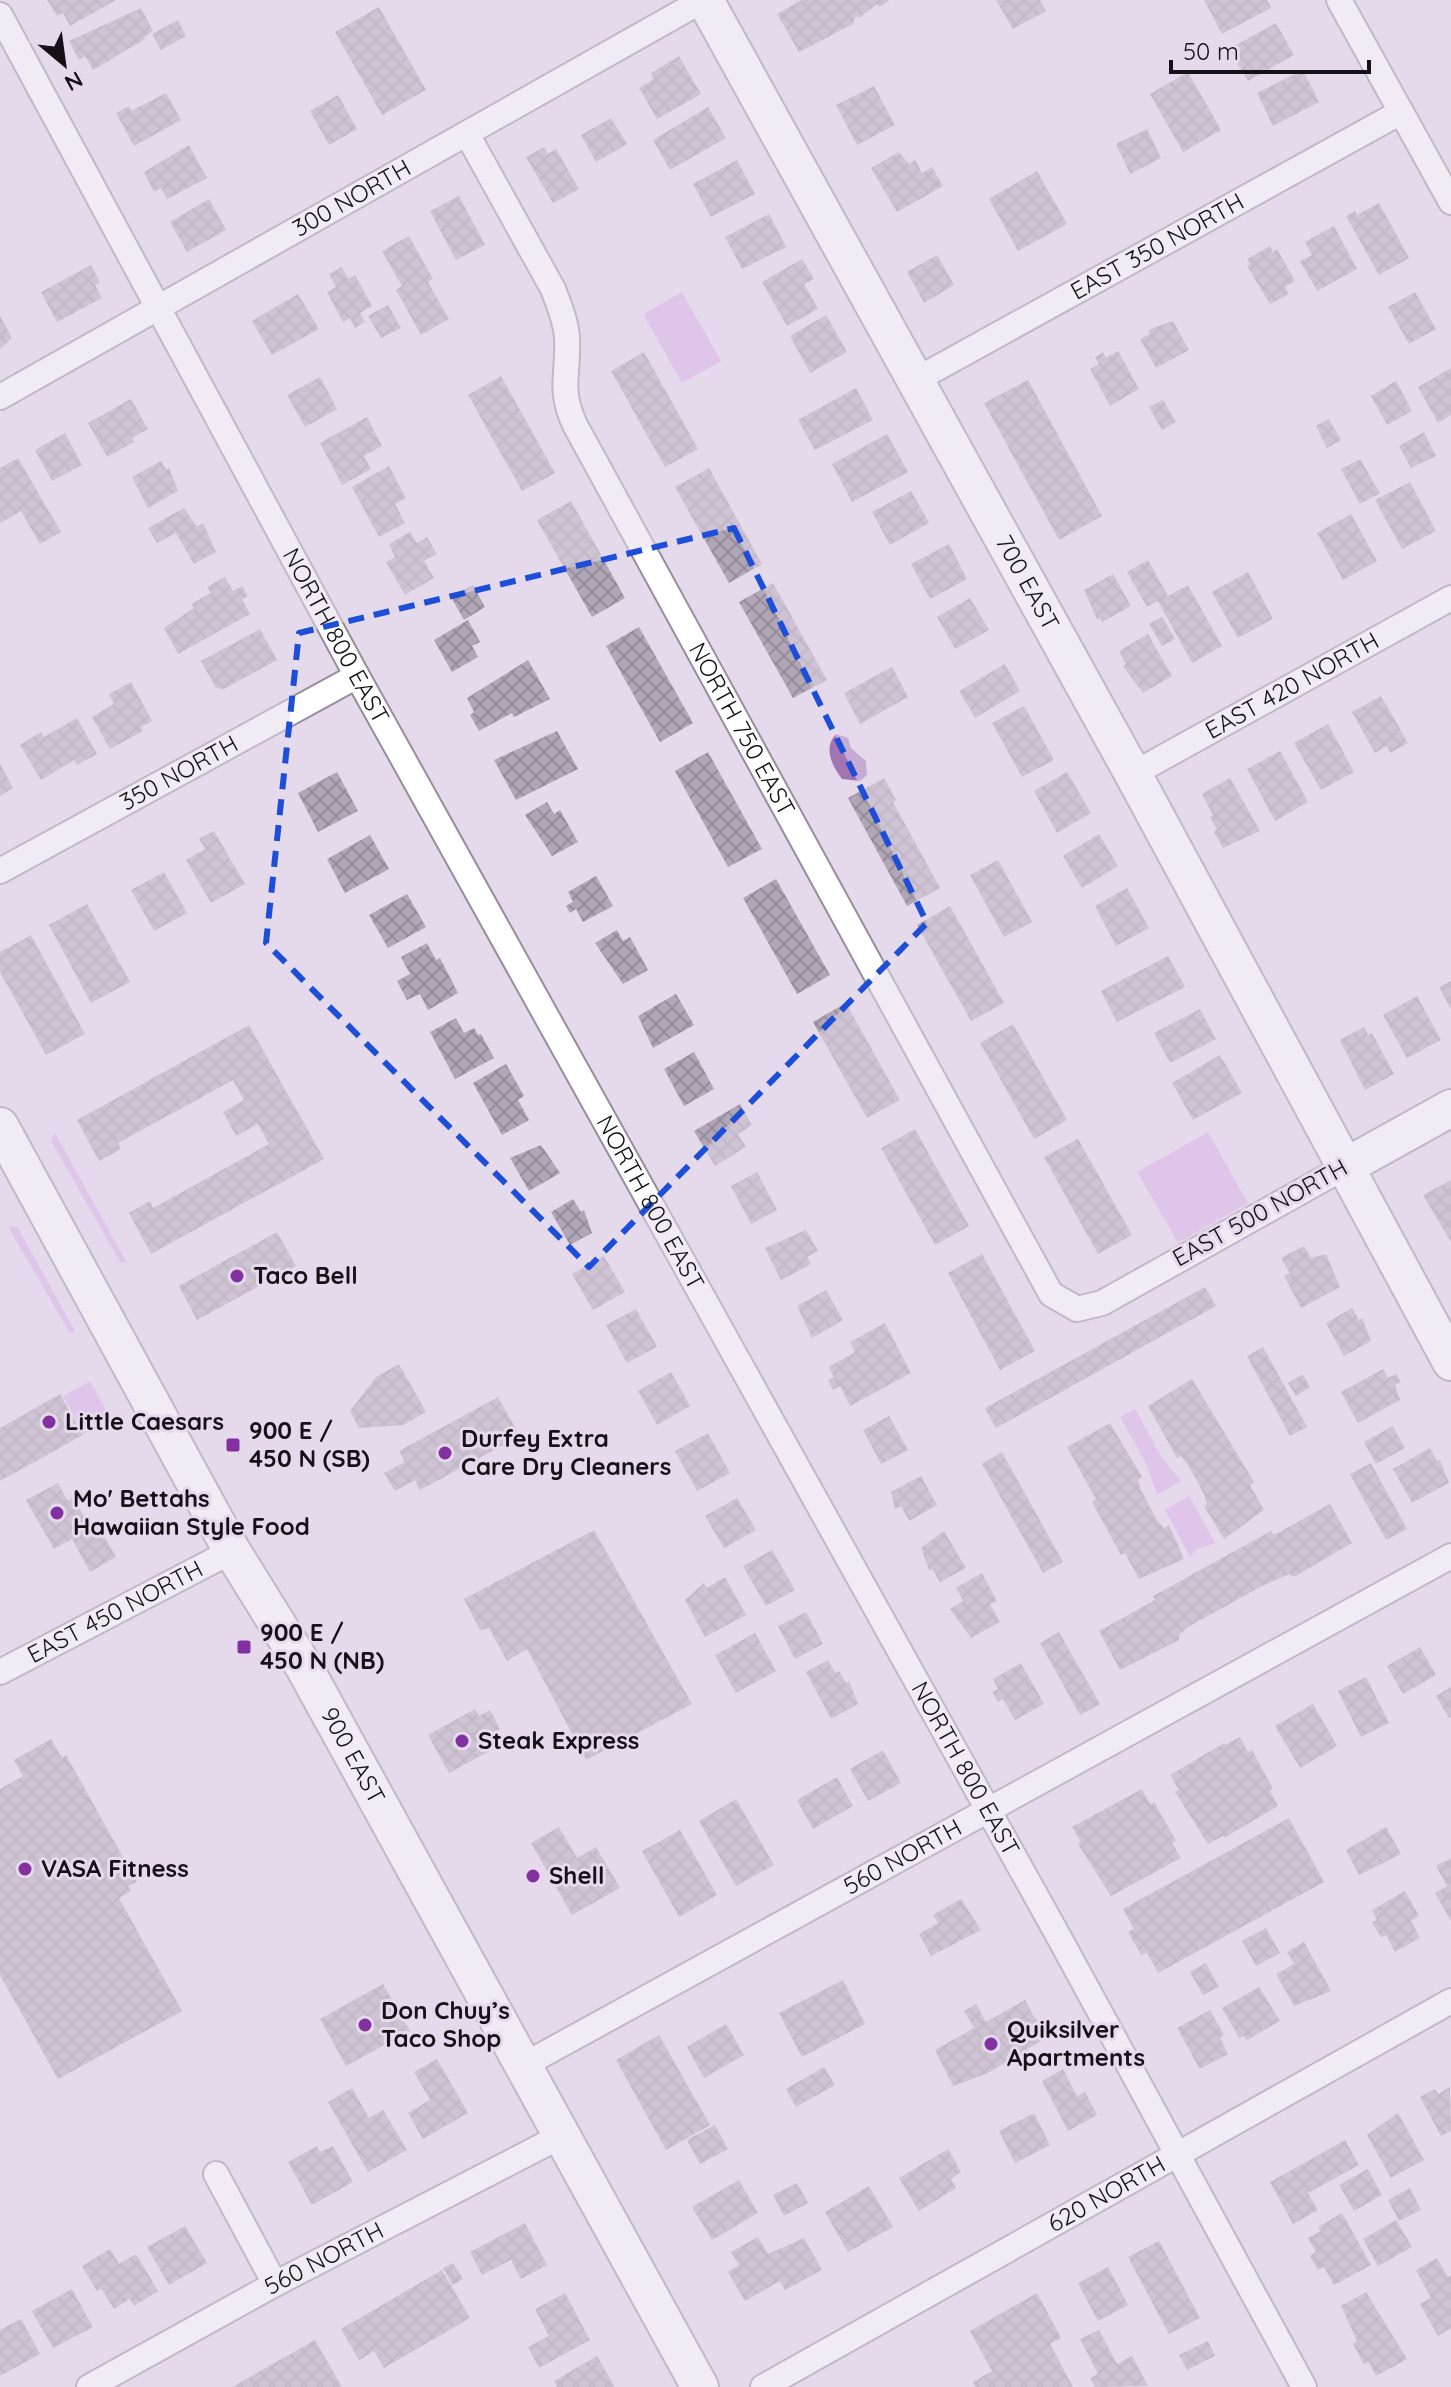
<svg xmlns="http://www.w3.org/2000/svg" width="1451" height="2387" viewBox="0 0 1451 2387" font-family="Quicksand,sans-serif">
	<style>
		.grass { fill: #daacec }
		.water { fill: #a274b4 }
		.building { fill: url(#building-cross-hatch) }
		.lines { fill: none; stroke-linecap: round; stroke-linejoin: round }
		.street-casing { stroke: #988d9c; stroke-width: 28 }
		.secondary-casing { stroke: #988d9c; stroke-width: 40 }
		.street { stroke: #fff; stroke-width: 24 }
		.secondary { stroke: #fff; stroke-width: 36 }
		.marked { fill: none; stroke: #1d4ed8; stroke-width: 6; stroke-dasharray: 16 10; stroke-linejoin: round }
		.poi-dot { fill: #8331a0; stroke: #e5daeb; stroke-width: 3 }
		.labels { text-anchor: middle; stroke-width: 6; stroke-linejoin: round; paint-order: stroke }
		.street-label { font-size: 24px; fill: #151117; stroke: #e5daeb }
		.poi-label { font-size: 24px; font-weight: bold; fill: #151117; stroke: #e5daeb; text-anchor: start }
	</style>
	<defs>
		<pattern id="building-cross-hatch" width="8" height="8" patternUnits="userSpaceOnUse" patternTransform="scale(2)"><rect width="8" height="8" fill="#b1a6b6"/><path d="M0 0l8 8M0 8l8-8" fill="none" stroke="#978e9c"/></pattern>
	</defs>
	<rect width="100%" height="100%" fill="#e5daeb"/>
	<path class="grass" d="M682,292L721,361L682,383L643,314Z
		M1208,1132L1248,1203L1178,1243L1137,1172Z
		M55,1133L127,1263L120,1262L51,1141Z
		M17,1226L75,1331L70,1333L8,1227Z
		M90,1381L111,1419L84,1434L63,1396Z
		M1135,1409L1162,1458L1181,1481L1157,1495L1147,1466L1120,1417Z
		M1189,1496L1215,1543L1196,1550L1190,1557L1165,1510Z"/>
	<path class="water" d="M836,734L848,738L851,748L866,761L867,775L860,781L842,779C832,766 823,748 836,734Z"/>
	<path class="building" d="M47,0H116L70,26L63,13L57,16Z
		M802,0H890L879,7L877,4L859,18L856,16L853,24L799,52L777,14Z
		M996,0H1040L1046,11L1013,29Z
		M1204,0H1267L1271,8L1222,34Z
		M379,7L426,90L382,115L335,32Z
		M141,8L153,31L144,37L145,39L93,70L85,56L79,60L69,41Z
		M178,20L186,36L161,50L152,34Z
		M1276,23L1294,55L1248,81L1229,49Z
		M679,56L701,94L657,119L639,88L654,79L651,73Z
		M1303,70L1319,102L1273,126L1257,93Z
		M1188,72L1221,130L1183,152L1150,94Z
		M874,86L895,125L857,145L836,105Z
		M166,93L181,120L134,146L116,113L129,106L131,111Z
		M338,95L357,129L329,145L310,111Z
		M708,107L726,138L670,170L653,140Z
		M611,118L627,144L596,162L581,135Z
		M1147,129L1161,158L1130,174L1116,144Z
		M189,145L207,178L167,199L161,188L154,192L144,172Z
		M544,147L548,154L556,149L579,189L553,203L526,157Z
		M899,152L909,164L915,160L922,173L932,167L943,186L897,212L871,168Z
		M737,160L755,194L711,217L693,184Z
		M1037,171L1067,224L1018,251L989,199Z
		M459,196L485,245L456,260L430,211Z
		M209,199L226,230L187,252L170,222Z
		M1379,203L1409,258L1379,275L1346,216L1355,211L1357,215Z
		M769,214L786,247L742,269L725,237Z
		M1334,226L1357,269L1317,291L1300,261L1312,255L1305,242Z
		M409,236L433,279L428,282L449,319L421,335L396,290L402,286L382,251Z
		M1270,246L1273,252L1277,249L1295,281L1285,287L1289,294L1270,304L1247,266L1250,264L1247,259Z
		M937,255L954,285L924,303L907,272Z
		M802,259L814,279L804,284L818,309L787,326L762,282Z
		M91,265L100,283L95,285L102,298L57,322L41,292Z
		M342,267L348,279L355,275L372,306L360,313L365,322L355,328L350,318L343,322L327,292L336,287L329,274Z
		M1415,292L1436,329L1409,344L1388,307Z
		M298,294L319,329L272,355L252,321Z
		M388,305L401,328L381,338L368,316Z
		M826,315L847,352L810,373L790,336Z
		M0,316L12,338L0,349Z
		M1173,321L1189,350L1156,368L1140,339L1150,334L1148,330Z
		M1118,351L1139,389L1110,406L1090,369L1099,364L1095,357L1103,352L1106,358Z
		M644,352L698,449L665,467L611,371Z
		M1451,368V415L1438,423L1418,387Z
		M501,376L555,473L522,491L468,395Z
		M320,377L337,409L305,427L287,395Z
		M1028,380L1102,516L1059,540L984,403Z
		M1396,381L1412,411L1387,425L1371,396Z
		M856,388L873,420L815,450L798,420Z
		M131,399L148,429L132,438L134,442L107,457L88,423Z
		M1163,400L1176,422L1162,430L1149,407Z
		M367,417L382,446L364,456L371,469L342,485L320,443Z
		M1329,419L1341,440L1327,448L1316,426Z
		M1424,432L1436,456L1411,468L1399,446Z
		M65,433L82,465L52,481L35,450Z
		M887,434L908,472L852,502L832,464Z
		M18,458L61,532L40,544L21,511L0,523V468Z
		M1360,459L1380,493L1360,504L1341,469Z
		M161,461L166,470L169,468L178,491L148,508L132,477Z
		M389,466L406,498L395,504L405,523L379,537L352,487Z
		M709,468L762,564L729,583L675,487Z
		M1410,482L1436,531L1402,549L1375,500Z
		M911,491L929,523L890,545L872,512Z
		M571,501L625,598L592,617L537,520Z
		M184,508L197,527L203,523L216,552L194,564L176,533L157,543L148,528Z
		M1351,514L1377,561L1343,580L1317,533Z
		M410,532L417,543L427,537L437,554L424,561L434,578L405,595L386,562L395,557L389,544Z
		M949,544L967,579L930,599L911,564Z
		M1148,560L1168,596L1188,585L1222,646L1192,663L1158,601L1147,607L1127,572Z
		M1248,572L1273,619L1238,638L1212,592Z
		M1113,574L1131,606L1102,622L1100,618L1097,619L1084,590Z
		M225,577L233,591L242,586L248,596L242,599L250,614L178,654L164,628L194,608L191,604L211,593L207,587Z
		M773,583L827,680L793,698L739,602Z
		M473,585L485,607L464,620L451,597Z
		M970,598L989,630L955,649L937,617Z
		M1162,617L1175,639L1162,646L1149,624Z
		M468,620L480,642L472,646L478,657L452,672L434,640Z
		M639,627L693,723L660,742L606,646Z
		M260,629L277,660L224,689L216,688L201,661Z
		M1148,634L1172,676L1143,693L1123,666L1126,664L1119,651Z
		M528,660L550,699L514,717L512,713L479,731L470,715L474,712L467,698Z
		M1005,664L1020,691L975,718L959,691Z
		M892,667L908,697L860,724L844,693Z
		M131,682L152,721L141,727L143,731L110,749L92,717L114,704L109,694Z
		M1381,696L1408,743L1390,753L1387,746L1375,753L1352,712Z
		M1024,706L1054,760L1022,777L992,723Z
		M77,718L97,754L77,765L74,760L41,780L20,745L41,732L44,737Z
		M1328,724L1354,772L1321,790L1294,743Z
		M557,731L578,769L516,800L494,760Z
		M1280,751L1308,802L1275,821L1247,769Z
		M708,752L762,849L728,867L675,771Z
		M0,764L13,788L0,796Z
		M337,772L358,811L318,832L298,793Z
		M1067,772L1091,813L1057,833L1034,791Z
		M884,778L896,800L893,802L940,888L907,906L848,798Z
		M1230,778L1260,831L1223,848L1214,832L1217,830L1210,817L1213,815L1202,794Z
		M547,802L554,814L560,810L578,842L552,856L525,815Z
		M214,831L245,884L211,903L186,860L205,849L199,839Z
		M1099,834L1118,866L1082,888L1063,856Z
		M370,835L389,869L345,893L327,859Z
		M998,860L1032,922L1004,937L970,875Z
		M164,872L187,913L154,931L131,890Z
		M596,876L613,906L583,922L576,909L570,913L566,906L573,902L568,892Z
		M776,879L830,975L797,994L743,898Z
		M1127,888L1149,928L1116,946L1095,906Z
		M407,894L426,927L388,948L369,915Z
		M87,904L130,982L91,1003L49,925Z
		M950,906L1004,1003L971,1021L917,925Z
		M617,930L623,941L630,937L648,970L623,984L595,943Z
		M31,935L85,1034L46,1055L0,972V952Z
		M427,943L436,960L440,958L458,993L428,1010L420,994L407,1000L397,981L410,974L401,957Z
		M1168,956L1185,987L1117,1022L1101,991Z
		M1451,981V1009L1439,987Z
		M676,994L694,1025L653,1048L638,1016Z
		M1417,996L1441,1040L1407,1058L1383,1015Z
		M846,1003L900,1100L867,1118L813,1022Z
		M1200,1009L1216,1039L1170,1063L1154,1033Z
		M456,1018L464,1033L474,1028L478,1035L481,1034L494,1058L455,1079L430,1032Z
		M1013,1024L1067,1120L1034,1139L980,1043Z
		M249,1025L324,1159L151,1254L129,1213L150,1201L153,1208L269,1144L258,1124L236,1136L223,1112L244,1100L233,1080L118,1143L121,1149L99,1161L77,1120Z
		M1364,1027L1368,1035L1372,1033L1394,1074L1365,1090L1340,1040Z
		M694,1052L714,1089L684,1106L664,1069Z
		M1220,1055L1242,1093L1193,1120L1172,1083Z
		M506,1064L524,1096L518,1100L529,1120L502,1135L473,1083Z
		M740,1104L752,1125L738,1134L746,1147L715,1166L694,1131Z
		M915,1129L969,1226L935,1245L881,1148Z
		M1078,1139L1132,1235L1098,1254L1044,1157Z
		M541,1145L560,1173L529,1191L510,1158Z
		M757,1172L777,1210L751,1224L731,1186Z
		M1451,1180V1242L1423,1195Z
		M573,1199L581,1212L584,1210L592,1233L570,1245L551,1212Z
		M806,1230L818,1251L807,1257L811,1264L781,1280L765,1248Z
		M277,1232L296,1266L197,1320L179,1286Z
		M1304,1246L1311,1258L1326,1254L1340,1287L1301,1308L1284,1276L1290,1273L1281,1258Z
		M982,1254L1035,1351L1000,1370L948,1273Z
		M604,1256L625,1292L593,1310L572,1274Z
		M1205,1287L1216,1306L996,1428L985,1408Z
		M826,1290L843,1320L812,1338L797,1306Z
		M1352,1308L1359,1320L1362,1318L1371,1341L1344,1356L1326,1323Z
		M636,1309L657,1347L627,1363L606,1325Z
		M885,1323L911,1373L850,1406L840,1386L833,1390L828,1380L834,1377L829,1367L855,1352L850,1342Z
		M1263,1347L1307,1427L1290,1436L1247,1356Z
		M399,1364L426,1412L403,1425L359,1428L350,1411L376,1377Z
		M1383,1369L1388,1378L1396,1374L1401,1382L1395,1385L1400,1400L1358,1423L1341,1392Z
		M671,1372L690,1406L657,1425L638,1391Z
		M1303,1374L1310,1387L1296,1396L1288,1383Z
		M1192,1379L1254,1482L1250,1485L1264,1510L1224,1539L1204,1506L1207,1505L1204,1494L1188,1465L1181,1456L1177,1458L1148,1406Z
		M60,1394L83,1435L0,1481V1428Z
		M498,1397L520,1436L420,1490L415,1480L395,1491L384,1473L405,1462L399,1451Z
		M889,1416L908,1450L881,1464L863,1430Z
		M1110,1423L1142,1477L1138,1480L1141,1490L1157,1520L1164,1528L1169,1525L1184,1559L1139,1579L1125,1553L1121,1555L1092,1502L1096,1499L1067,1447Z
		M1393,1426L1405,1448L1376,1464L1364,1442Z
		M708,1433L730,1473L697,1491L675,1451Z
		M1430,1448L1437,1461L1440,1460L1449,1483L1412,1503L1393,1469Z
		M1002,1452L1063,1562L1043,1573L982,1464Z
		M1371,1463L1407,1529L1386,1540L1350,1474Z
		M921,1476L937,1505L909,1521L901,1506L895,1509L891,1492Z
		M58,1483L68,1501L73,1497L88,1524L95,1520L116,1557L90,1572L72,1539L54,1549L26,1500Z
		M737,1498L756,1530L724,1548L705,1516Z
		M1330,1504L1352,1543L1294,1577L1289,1574L1260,1587L1188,1627L1179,1635V1640L1120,1670L1099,1631L1155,1600L1153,1596L1271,1531L1274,1535Z
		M594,1530L692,1704L586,1760L527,1649L507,1661L489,1628L480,1630L464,1599Z
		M944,1531L966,1568L940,1582L932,1569L929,1570L921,1548Z
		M772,1550L795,1590L766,1606L743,1566Z
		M982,1573L997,1601L990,1604L1000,1622L971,1638L950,1609L963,1601L956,1588Z
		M725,1577L746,1615L705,1637L685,1600L704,1583L706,1588Z
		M806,1612L823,1644L795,1659L778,1626Z
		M1059,1632L1100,1704L1080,1715L1040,1643Z
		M755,1633L776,1671L736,1693L715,1655Z
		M1420,1647L1436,1675L1403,1694L1387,1666Z
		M828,1660L835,1673L839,1671L846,1683L849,1681L858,1704L831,1719L806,1672Z
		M1021,1663L1044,1704L1015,1720L1003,1699L998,1702L992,1692L998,1689L993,1679Z
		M1366,1677L1389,1723L1361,1737L1338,1691Z
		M1451,1687V1717L1449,1718L1436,1696Z
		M1313,1704L1337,1746L1300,1768L1275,1726Z
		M475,1709L479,1716L490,1710L500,1729L488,1735L495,1748L449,1773L428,1735Z
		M1240,1737L1248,1752L1252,1750L1273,1789L1270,1791L1278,1806L1224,1838L1223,1836L1208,1844L1175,1792L1179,1790L1170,1775L1224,1743L1225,1745Z
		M51,1739L62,1758L66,1755L137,1882L128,1886L131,1891L119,1898L182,2011L58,2079L0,1975V1789L23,1776L14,1760Z
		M883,1750L901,1783L868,1801L850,1769Z
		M837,1777L853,1806L813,1829L797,1800Z
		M1142,1789L1150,1804L1154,1802L1176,1841L1172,1843L1181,1858L1111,1896L1078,1844L1081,1842L1072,1827Z
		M736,1799L774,1865L736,1886L699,1821Z
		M1289,1818L1324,1882L1158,1973L1147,1953L1141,1955L1128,1932L1134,1929L1123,1909Z
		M559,1827L577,1858L596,1847L620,1888L572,1915L531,1843Z
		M1386,1827L1401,1854L1359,1875L1346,1850Z
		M680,1830L717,1895L679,1917L642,1851Z
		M1451,1858V1921L1435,1893L1447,1886L1436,1866Z
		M1405,1891L1419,1916L1411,1921L1420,1938L1395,1952L1386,1935L1381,1938L1372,1922L1377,1920L1372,1910Z
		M961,1899L981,1930L931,1956L919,1934L938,1923L933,1915Z
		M1266,1928L1280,1953L1256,1966L1242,1941Z
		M1304,1942L1331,1991L1294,2006L1276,1974L1294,1964L1287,1952Z
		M1206,1963L1219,1987L1203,1995L1190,1972Z
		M843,1980L865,2024L802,2057L779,2013Z
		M383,1984L410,2031L346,2066L320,2019Z
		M1259,1987L1280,2021L1247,2040L1244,2036L1239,2038L1222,2008Z
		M1025,2000L1046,2038L988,2073L953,2086L935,2050L974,2028L964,2011L976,2004L986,2022Z
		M1210,2010L1224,2035L1220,2038L1228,2054L1200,2069L1177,2028Z
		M726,2024L744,2055L704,2078L687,2047Z
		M659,2035L710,2125L666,2150L616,2060Z
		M437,2059L468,2113L423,2139L408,2113L430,2100L414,2072Z
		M824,2067L835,2085L796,2107L786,2089Z
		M1063,2069L1077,2096L1085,2092L1097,2115L1068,2131L1042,2081Z
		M1450,2087L1451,2131L1441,2136L1420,2097L1435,2089L1438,2094Z
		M352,2088L369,2118L383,2110L407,2150L368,2172L328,2102Z
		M1034,2113L1050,2145L1015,2163L999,2131Z
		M1398,2113L1424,2160L1391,2178L1367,2135Z
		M715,2125L728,2149L700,2164L687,2140Z
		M1345,2140L1359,2165L1308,2193L1318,2210L1293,2224L1270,2182Z
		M317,2146L320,2152L333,2146L353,2182L312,2205L288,2162Z
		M948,2149L961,2172L951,2179L956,2188L919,2211L899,2178Z
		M1368,2169L1382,2195L1354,2211L1339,2185Z
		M739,2180L758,2213L712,2240L692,2207Z
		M797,2183L808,2203L784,2216L773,2195Z
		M869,2186L893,2227L848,2252L825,2212Z
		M1410,2188L1421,2210L1399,2221L1388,2200Z
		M1342,2213L1371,2265L1334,2285L1324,2267L1318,2270L1310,2256L1316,2252L1308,2238L1321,2231L1318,2227Z
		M1396,2220L1412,2247L1378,2266L1363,2239Z
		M525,2223L547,2265L521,2279L511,2260L482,2275L470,2252Z
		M185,2226L207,2263L169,2285L147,2247Z
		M758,2237L768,2254L804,2238L822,2270L785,2290L780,2281L745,2301L728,2272L739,2265L731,2252Z
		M1159,2241L1200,2318L1169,2334L1128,2257Z
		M110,2249L119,2264L136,2254L158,2291L134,2306L130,2299L114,2309L101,2288L97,2291L82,2266Z
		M1437,2258L1448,2277L1451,2275V2328L1438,2336L1420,2304L1431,2298L1416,2270Z
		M453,2263L463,2279L453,2285L443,2268Z
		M1108,2267L1128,2305L1098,2321L1078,2283Z
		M442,2270L470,2318L384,2368L374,2351L359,2360L341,2329Z
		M72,2289L93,2327L53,2348L32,2311Z
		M1366,2292L1407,2359L1376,2376L1368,2361L1364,2364L1353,2344L1357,2341L1341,2306Z
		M565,2293L590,2340L539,2368L528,2347L549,2336L535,2309Z
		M1037,2293L1061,2338L1050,2344L1073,2387H976L973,2382L992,2371L970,2331Z
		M21,2319L40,2354L0,2376V2330Z
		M1099,2330L1117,2364L1132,2356L1148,2386L1095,2387L1090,2378L1098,2374L1080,2339Z
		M315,2340L342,2387H232Z
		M1208,2341L1215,2356L1187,2370L1179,2355Z
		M597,2356L615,2387H557L554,2381Z"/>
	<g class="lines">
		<defs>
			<g id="street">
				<path d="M1339,0L1451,202"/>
				<path id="s1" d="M0,15L357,676L1060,1939L1304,2387"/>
				<path id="s2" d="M467,134L553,289C559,305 566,321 567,338C569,375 558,388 575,425L1051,1294L1077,1309L1102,1303L1343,1168"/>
				<path id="s3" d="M914,381L1401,112"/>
				<path id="s4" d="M0,397L703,0"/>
				<path id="s5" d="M1133,774L1451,598"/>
				<path id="s6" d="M0,871L357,676"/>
				<path id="s7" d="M0,1672L232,1551"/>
				<path id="s8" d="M524,2065L1451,1556"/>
				<path d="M216,2174L275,2284"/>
				<path id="s9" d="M89,2387L275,2284L563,2135"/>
				<path id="s10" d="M763,2387L1451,2001"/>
			</g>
			<g id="secondary">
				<path id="s11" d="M705,0L1133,774L1451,1362"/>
				<path id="s12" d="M0,1126L232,1551L304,1667L700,2387"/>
				<path d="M1343,1168L1451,1108"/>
			</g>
		</defs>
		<use href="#street" class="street-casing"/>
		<use href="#secondary" class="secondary-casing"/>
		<use href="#street" class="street"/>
		<use href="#secondary" class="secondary"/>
	</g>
	<path d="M0 0H1451V2387H0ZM734,528L927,923L589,1267L266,943L299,633Z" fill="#e5daeb" fill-opacity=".55" fill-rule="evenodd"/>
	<path class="marked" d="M734,528L927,923L589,1267L266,943L299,633Z"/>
	<g class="poi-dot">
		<circle cx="237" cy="1276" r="8"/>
		<circle cx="49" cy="1422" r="8"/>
		<rect x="225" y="1437" width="16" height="16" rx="4"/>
		<circle cx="445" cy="1453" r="8"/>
		<circle cx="57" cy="1513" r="8"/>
		<rect x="236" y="1639" width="16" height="16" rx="4"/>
		<circle cx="462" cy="1741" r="8"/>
		<circle cx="25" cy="1869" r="8"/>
		<circle cx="533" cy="1876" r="8"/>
		<circle cx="365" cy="2025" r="8"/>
		<circle cx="991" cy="2044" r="8"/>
	</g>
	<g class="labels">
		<g class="street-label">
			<text dy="8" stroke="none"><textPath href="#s4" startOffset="404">300 NORTH</textPath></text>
			<text dy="8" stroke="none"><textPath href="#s3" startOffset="278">EAST 350 NORTH</textPath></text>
			<text dy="8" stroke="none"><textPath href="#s11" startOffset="666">700 EAST</textPath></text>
			<text dy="8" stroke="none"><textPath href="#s1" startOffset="706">NORTH 800 EAST</textPath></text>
			<text dy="8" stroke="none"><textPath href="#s5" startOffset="182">EAST 420 NORTH</textPath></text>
			<text dy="8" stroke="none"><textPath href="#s2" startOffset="664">NORTH 750 EAST</textPath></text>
			<text dy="8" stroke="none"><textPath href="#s6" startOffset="204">350 NORTH</textPath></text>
			<text dy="8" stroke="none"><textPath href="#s1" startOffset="1354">NORTH 800 EAST</textPath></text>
			<text transform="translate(1260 1213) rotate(-29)" y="8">EAST 500 NORTH</text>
			<text dy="8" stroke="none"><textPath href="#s7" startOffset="130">EAST 450 NORTH</textPath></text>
			<text dy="8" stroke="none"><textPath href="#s12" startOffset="722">900 EAST</textPath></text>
			<text dy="8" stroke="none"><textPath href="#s1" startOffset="2002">NORTH 800 EAST</textPath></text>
			<text dy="8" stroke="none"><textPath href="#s8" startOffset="432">560 NORTH</textPath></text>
			<text dy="8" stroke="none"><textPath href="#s10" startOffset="394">620 NORTH</textPath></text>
			<text dy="8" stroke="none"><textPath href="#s9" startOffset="268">560 NORTH</textPath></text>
		</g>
		<g class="poi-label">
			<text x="253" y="1284">Taco Bell</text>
			<text x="65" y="1430">Little Caesars</text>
			<text x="249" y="1439">900 E /<tspan x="249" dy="28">450 N (SB)</tspan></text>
			<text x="461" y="1447">Durfey Extra<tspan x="461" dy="28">Care Dry Cleaners</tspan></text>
			<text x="73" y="1507">Mo' Bettahs<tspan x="73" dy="28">Hawaiian Style Food</tspan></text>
			<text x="260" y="1641">900 E /<tspan x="260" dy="28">450 N (NB)</tspan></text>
			<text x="478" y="1749">Steak Express</text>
			<text x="41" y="1877">VASA Fitness</text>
			<text x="549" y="1884">Shell</text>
			<text x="381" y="2019">Don Chuy’s<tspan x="381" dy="28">Taco Shop</tspan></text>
			<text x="1007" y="2038">Quiksilver<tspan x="1007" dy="28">Apartments</tspan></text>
		</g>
	</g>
	<g transform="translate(64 64) rotate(151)" stroke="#e5daeb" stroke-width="6" paint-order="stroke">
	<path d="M0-6L14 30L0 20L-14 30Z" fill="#151117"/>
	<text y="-12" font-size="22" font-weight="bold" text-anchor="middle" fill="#151117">N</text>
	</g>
	<path d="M1171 60v12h198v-12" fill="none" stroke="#151117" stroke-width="4"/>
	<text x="1183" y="60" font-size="24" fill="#151117" stroke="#e5daeb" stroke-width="6" paint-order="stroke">50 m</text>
</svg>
